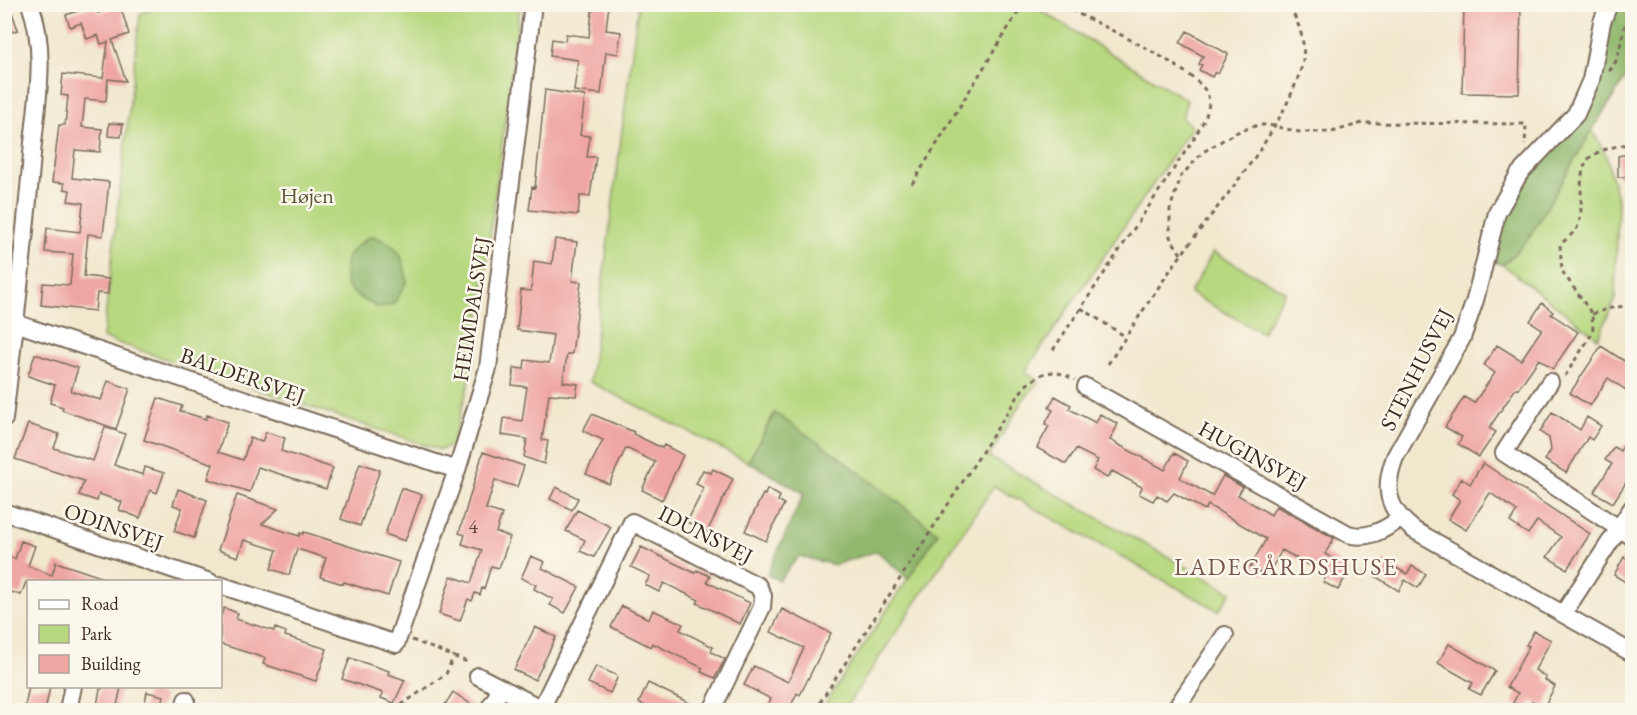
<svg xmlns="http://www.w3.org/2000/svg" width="1637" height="715" viewBox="0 0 1637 715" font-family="'EB Garamond',serif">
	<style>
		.green { fill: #b8d880; stroke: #7a814f; stroke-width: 1.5 }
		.forest { fill: #92b86e; stroke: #667146; stroke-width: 1.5 }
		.building { fill: #efa6a2 }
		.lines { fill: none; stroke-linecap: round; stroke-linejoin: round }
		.minor-casing { stroke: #7b6c5c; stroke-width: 20 }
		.path { stroke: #7b6c5c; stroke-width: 3; stroke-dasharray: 4.5 4.5; stroke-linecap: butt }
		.minor { stroke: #fff; stroke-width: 16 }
		.labels { text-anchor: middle; stroke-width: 5; stroke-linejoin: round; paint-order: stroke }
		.number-label { font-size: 20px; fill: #68493f }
		.park-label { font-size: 22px; fill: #5a5636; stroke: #fbf7ec }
		.street-label { font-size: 22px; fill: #3b2a1e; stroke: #fbf7ec }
		.neighbourhood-label { font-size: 24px; letter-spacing: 1.5px; fill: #7a554c; stroke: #fbf7ec }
	</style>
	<rect width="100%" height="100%" fill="#fbf7ec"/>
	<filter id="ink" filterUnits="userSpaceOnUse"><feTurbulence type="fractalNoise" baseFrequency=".0167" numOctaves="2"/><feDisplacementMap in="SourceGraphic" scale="12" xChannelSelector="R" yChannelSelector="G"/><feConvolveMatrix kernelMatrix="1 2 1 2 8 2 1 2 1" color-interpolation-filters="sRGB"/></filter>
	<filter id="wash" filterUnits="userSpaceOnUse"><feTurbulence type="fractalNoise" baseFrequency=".008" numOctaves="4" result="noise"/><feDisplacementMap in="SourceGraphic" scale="24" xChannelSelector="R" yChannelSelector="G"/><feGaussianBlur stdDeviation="1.35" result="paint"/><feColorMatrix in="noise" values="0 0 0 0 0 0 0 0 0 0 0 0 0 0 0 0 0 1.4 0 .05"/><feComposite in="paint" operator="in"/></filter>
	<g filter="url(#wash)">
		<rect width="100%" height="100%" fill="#f1e8ce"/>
		<path class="green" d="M165,4L520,5L473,367L452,446L440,450L103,338L140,14Z
			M638,5H1032L1187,100L1182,118L1192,127L1025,372L1039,381L1022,401L989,457L1231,592L1219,611L994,486L844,710H821L938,533L774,413L748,462L590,382Z
			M1592,130L1606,155L1618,202L1615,299L1598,338L1503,265L1529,238Z
			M1213,252L1285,291L1262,333L1190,293Z"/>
		<path class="forest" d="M1616,5H1632V68L1592,130L1529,238L1503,265L1493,261L1502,221L1518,188L1595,88L1603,61L1605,38Z
			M372,236C398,243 404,256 407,281L394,304L379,308C369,303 358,298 350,290C346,286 345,282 345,277C343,256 354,245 372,236Z
			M775,413L838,456L938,533L908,579L877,551L834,565L799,556L779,580L767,575L804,493L748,462Z"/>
		<g id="blocks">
			<path class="building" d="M4,4H9L18,30L4,35Z
				M593,4H609L606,30L621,32L618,54L606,52L601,94L574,91L578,60L550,56L552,39L565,41L566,34L589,37Z
				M1464,4H1521L1519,94L1462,93Z
				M95,5L98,13L120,5L129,34L112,40L126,81L108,79L106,101L85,99L82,127L102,129L100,152L75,150L72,178L109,182L103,236L88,234L84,276L109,279L108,294L97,293L95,311L41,305L43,283L70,285L73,254L45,252L47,228L80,232L83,203L68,201L70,190L64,189V183L52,182L59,125H65L68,96L61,95L63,74L103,78L108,42L101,44L98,35L87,39L81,23L70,27L66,15Z
				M1187,31L1228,54L1218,74L1215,72L1212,77L1199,70L1202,65L1199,64L1203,56L1180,43Z
				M545,90L585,96L580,135L590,136L587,157H596L590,196H580L578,215L529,210L532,187L535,188Z
				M109,123L123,124L121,137L108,136Z
				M1632,153V177H1618V156Z
				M555,239L577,242L572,281L581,282L572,354H567L563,382L578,384L576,396L549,394L542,440L548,441L544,464L524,457L527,439L502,435L504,418L522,421L527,387L512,385L514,368L524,369L525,360L549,363L553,335L517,330L521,290L531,291L534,261L552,264Z
				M1542,303L1553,312L1551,314L1578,332L1553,369L1539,359L1518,389L1516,388L1489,428L1496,432L1479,457L1458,444L1462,437L1445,427L1464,397L1474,403L1495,373L1484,365L1497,345L1521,360L1542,329L1530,321Z
				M1601,346L1632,366V394L1608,378L1590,406L1570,393Z
				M35,354L78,368L71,391L101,400L108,381L130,389L116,429L62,410L63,407L50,403L55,385L28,376Z
				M1055,396L1071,405L1069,409L1096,423L1100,414L1118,424L1110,440L1165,470L1174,453L1188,461L1180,478L1212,496L1223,476L1243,487L1238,495L1271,515L1276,506L1334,538L1325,554L1338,561L1336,564L1349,571L1338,590L1323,582L1326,576L1314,570V568L1282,550L1267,576L1250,567L1266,539L1208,505L1205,510L1174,493L1167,501L1157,495L1153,501L1139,494L1142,487L1112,471L1107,478L1093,470L1098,460L1076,449L1066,464L1037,448L1049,426L1045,424L1053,410L1049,408Z
				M158,398L182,406L180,411L206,419L207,415L228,422L218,452L243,460L250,438L262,442L266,432L285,438L281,451L333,468L326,489L258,467L250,492L208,479L213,464L144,440Z
				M1552,412L1580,430L1587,417L1601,426L1592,440L1588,437L1566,473L1545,460L1551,450L1549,438L1540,432Z
				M592,414L634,432L633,434L662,448L664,445L683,455L662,500L642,490L655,462L626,448L609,484L586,474L603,440L583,431Z
				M28,424L59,434L54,448L93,461L105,427L125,434L114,465L143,475L145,467L164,473L157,493L150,490L140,518L119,510L122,502L99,494L97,501L79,495L84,481L15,459Z
				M1624,444L1632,449V473L1613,503L1594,492L1612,464L1605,460L1614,447L1620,451Z
				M483,452L524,466L517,487L495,480L486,509L502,514L496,532L510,537L499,568L491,566L484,589L482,588L480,595L475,593L472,601L468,599L460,621L439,614L451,576L471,583L482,550L462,544L465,535L459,533Z
				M360,463L380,470L360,526L341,519Z
				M1483,463L1590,534L1567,569L1547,557L1561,537L1537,521L1528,534L1510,522L1517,511L1490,493L1466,530L1448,519L1460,500L1452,494L1462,478L1470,484Z
				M713,469L733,479L707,532L687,522L704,488L696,484L703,470L711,473Z
				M556,487L578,498L572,510L550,499Z
				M401,488L422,495L405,541L385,534Z
				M178,489L207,500L194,538L174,531L182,508L173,505Z
				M767,489L780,496L778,501L784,504L766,541L745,531L763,494L765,495Z
				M237,495L278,509L262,524L299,536L300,533L303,534L304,532L399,562L388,596L344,582L343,584L320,577L326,558L297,549L289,575L271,569L277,550L244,540L238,557L218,550Z
				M577,510L611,527L594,557L580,551L585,540L566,531Z
				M21,541L35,546L28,566L52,575L56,562L107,579V582H26L21,595L4,590V555L15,559Z
				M641,547L695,573L697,570L710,576L707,582L750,603L740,624L697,603L699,600L664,583L659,592L645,585L650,576L631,567Z
				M531,556L545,562L542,568L579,587L565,613L550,605L553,599L534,589L536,585L521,578Z
				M1624,557L1632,562V586L1614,575Z
				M1384,561L1407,574L1412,566L1426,574L1418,588L1405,580L1399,591L1375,576Z
				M622,606L649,619L653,610L683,624L680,630L713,647L711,652L725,659L715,678L701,672L703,668L652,643L651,647L611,627Z
				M224,608L238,613L236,619L274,631L275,628L286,632L285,636L327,649L316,681L269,666L263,664L265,658L220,644V618Z
				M782,609L831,633L800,695L797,693L790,708L785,706L783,711H775L767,707L771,699L744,685L754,666L788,682L804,648L771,632Z
				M535,627L556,637L535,680L514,670Z
				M1534,631L1551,640L1535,670L1546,677L1545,680L1555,686L1544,707L1532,701L1527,710L1513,703L1518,693L1507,687L1529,646L1526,645Z
				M1449,644L1495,671L1481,695L1469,689L1473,683L1438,663Z
				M350,658L389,671L388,674L405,680L394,703L381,698L383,693L342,679Z
				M596,666L618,676L610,693L588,683Z
				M648,683L702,709V711H655L639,703Z
				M29,687H50L45,711H27V706H25Z
				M103,687H121L116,711H96L100,689H102Z
				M147,692L164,696L160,711H143Z
				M453,692L478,709V711H441Z"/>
		</g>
	</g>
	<g filter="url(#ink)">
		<use href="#blocks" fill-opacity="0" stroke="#7b6c5c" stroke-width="1.5"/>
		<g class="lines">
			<defs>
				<path id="minor" d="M1609,4L1602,22L1591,80L1576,114L1519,174L1497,213L1475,300L1462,338L1395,457C1383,489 1387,509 1414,530L1632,653
					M15,323L457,470
					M1550,382L1504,453L1632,537
					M1086,387L1348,534C1367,540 1384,530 1400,519
					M4,419C14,331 25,243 32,154C36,104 48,53 30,4
					M4,512L210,582
					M220,585L396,644L457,470L488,368L533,4
					M1563,614L1632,508
					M478,676L544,710
					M541,709L632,522L758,586L763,596L762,607L712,710
					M68,710L73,686
					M184,710L186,700
					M488,710L502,688
					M1175,710L1225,635"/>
			</defs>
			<use href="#minor" class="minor-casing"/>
			<path class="path" d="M1609,71C1623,59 1619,28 1632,11
				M912,184L1023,4
				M1181,254L1170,237V209L1181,176L1203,152L1235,133L1258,125H1269L1299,132H1332L1362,123L1526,124L1525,145
				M1081,308L1126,337
				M1592,314L1611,308L1632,305
				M1053,350L1193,140C1200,127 1212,111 1208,96C1202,70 1087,19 1059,4
				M1108,364C1134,325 1159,284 1188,246C1229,190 1279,136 1301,69C1308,48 1300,22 1287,4
				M1565,376L1593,332L1592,314L1562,271L1560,245C1565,240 1573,234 1577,228C1587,208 1573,169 1592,156C1603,148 1619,146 1632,143
				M412,640L470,663
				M394,710L446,674L454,655
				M815,710L1024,387C1043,371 1051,367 1075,380"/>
			<use href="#minor" class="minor"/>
		</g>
	</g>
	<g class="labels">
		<g class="number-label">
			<text x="473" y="533">4</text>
		</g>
		<g class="park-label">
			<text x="307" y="203">Højen</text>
		</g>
		<g class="street-label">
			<text transform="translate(471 309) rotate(-81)" y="8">HEIMDALSVEJ</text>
			<text transform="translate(1416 369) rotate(-63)" y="8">STENHUSVEJ</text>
			<text transform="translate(243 375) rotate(19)" y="8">BALDERSVEJ</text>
			<text transform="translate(1253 455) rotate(29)" y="8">HUGINSVEJ</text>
			<text transform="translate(114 526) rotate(19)" y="8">ODINSVEJ</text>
			<text transform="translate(706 534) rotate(27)" y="8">IDUNSVEJ</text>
		</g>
		<g class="neighbourhood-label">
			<text x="1286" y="575">LADEGÅRDSHUSE</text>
		</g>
	</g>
	<rect width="1637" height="715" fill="none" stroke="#fbf7ec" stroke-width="24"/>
	<rect x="27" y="580" width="195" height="108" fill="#fbf7ec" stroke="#aea59a" stroke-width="1.5"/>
	<rect x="39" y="600" width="30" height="9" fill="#ffffff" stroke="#aea59a" stroke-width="1.5"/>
	<text x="81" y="610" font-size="18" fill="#3b2a1e">Road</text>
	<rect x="39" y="625" width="30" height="18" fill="#b8d880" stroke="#aea59a" stroke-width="1.5"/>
	<text x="81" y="640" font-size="18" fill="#3b2a1e">Park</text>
	<rect x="39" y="655" width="30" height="18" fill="#efa6a2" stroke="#aea59a" stroke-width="1.5"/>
	<text x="81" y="670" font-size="18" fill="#3b2a1e">Building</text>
</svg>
